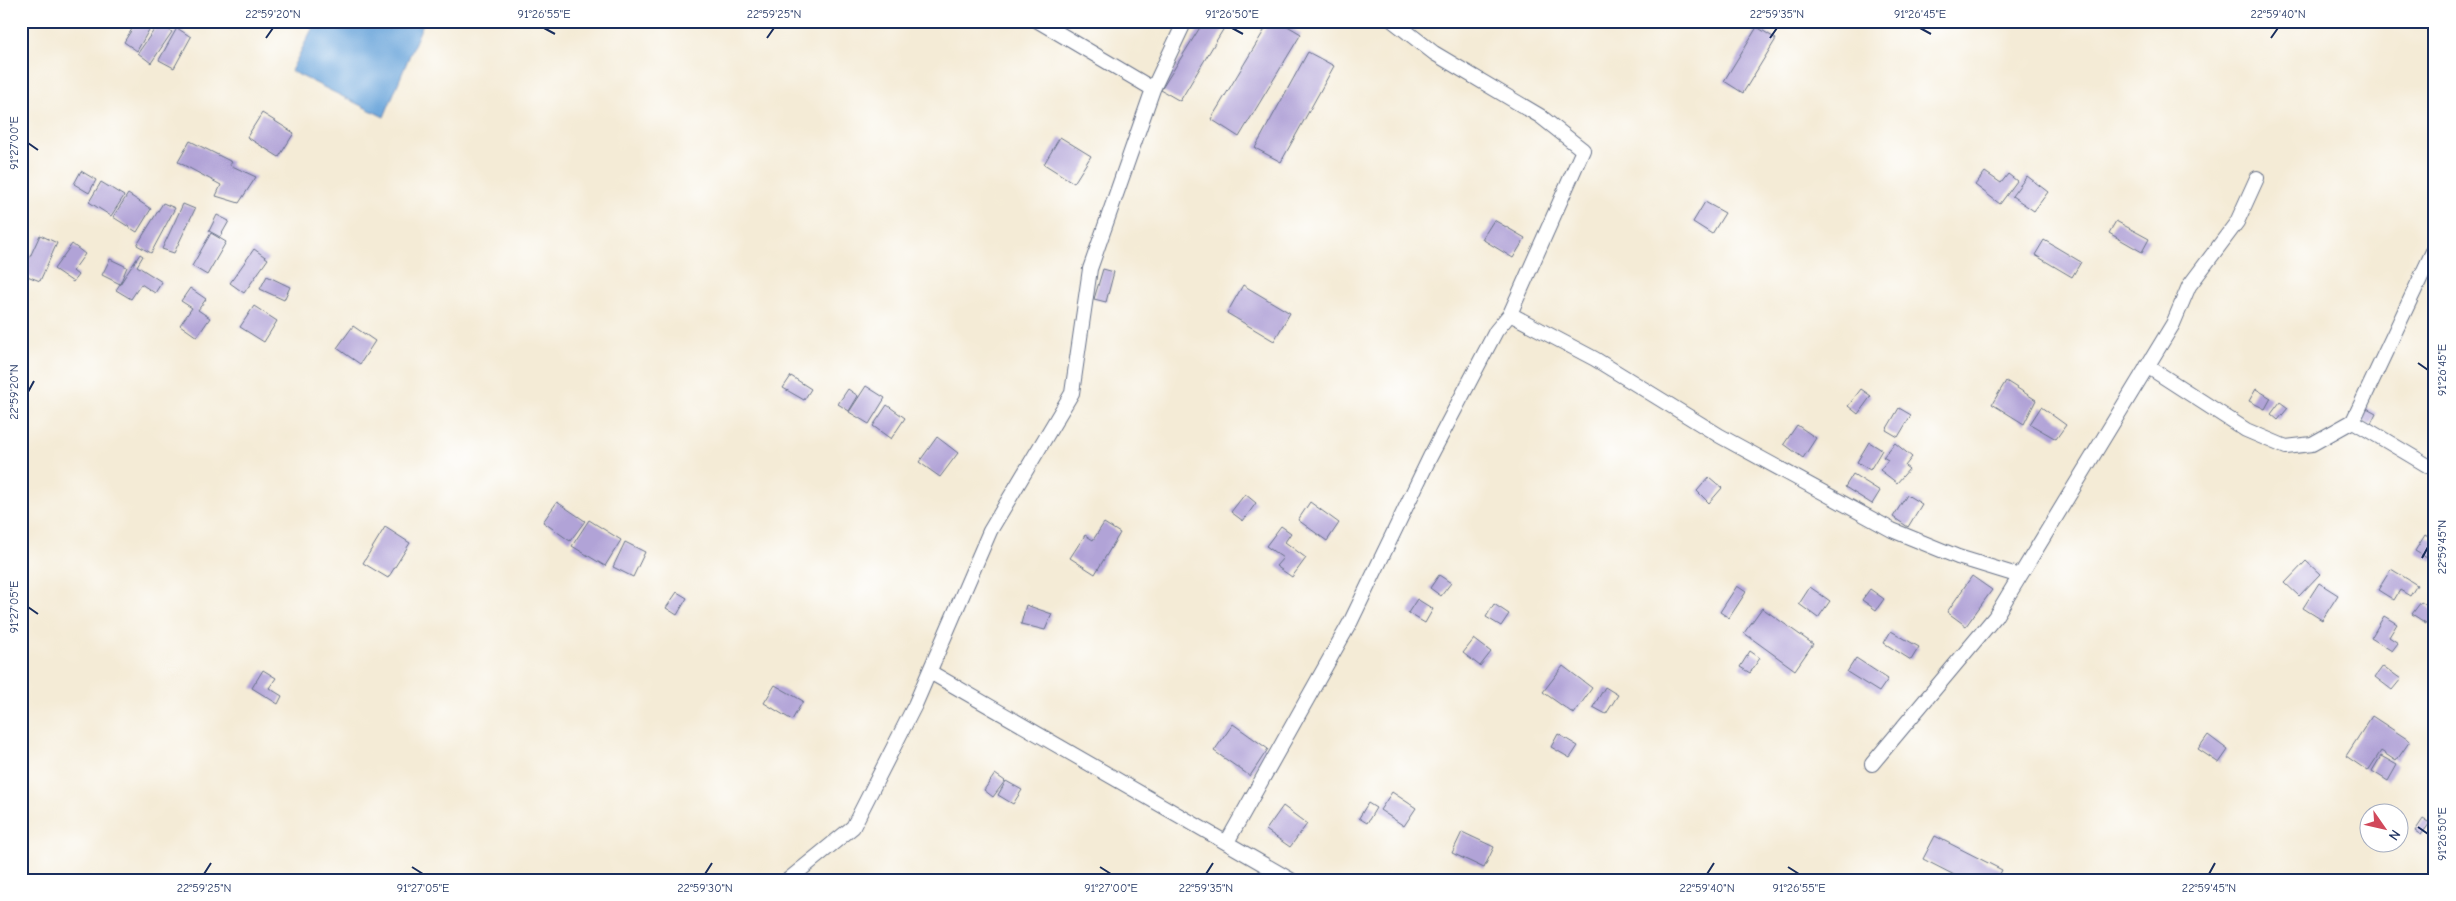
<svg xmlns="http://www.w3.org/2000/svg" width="2456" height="901" viewBox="0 0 2456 901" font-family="'Comic Neue',sans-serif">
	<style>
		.water { fill: #6aa5da; stroke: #426a9c }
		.building { fill: #b1a3d7 }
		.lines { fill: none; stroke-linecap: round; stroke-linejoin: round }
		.minor-casing { stroke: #677188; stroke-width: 16 }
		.minor { stroke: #fff; stroke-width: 14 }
		.ticks { fill: none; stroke: #1b2f5e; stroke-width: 2 }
		.neatline { fill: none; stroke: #1b2f5e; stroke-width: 2 }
		.ticks-label { font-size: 12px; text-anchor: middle; fill: #1b2f5e }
	</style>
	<rect width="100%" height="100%" fill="#fff"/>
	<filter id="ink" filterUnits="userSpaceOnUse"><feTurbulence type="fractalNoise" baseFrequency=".02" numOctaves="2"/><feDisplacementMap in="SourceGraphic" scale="10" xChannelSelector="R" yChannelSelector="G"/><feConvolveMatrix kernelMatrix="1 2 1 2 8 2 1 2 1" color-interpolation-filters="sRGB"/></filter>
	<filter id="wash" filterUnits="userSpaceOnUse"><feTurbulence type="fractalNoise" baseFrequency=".0096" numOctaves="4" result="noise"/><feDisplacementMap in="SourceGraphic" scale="20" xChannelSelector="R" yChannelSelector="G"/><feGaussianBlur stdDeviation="1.12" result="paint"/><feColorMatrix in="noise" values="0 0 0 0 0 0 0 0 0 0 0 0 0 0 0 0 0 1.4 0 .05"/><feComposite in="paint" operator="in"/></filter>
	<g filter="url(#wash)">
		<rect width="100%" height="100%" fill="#f4ebd6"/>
		<path class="water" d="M316,21H424L384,117L291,71Z"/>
		<g id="blocks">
			<path class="building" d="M137,21H154L137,51L124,42Z
				M1204,21H1213L1224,28L1180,101L1161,90Z
				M1270,21H1279L1301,34L1239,137L1211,119Z
				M159,23L172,32L151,63L138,53Z
				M1757,27L1776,39L1743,93L1724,81Z
				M177,28L191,37L174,68L159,60Z
				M1308,52L1334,66L1281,162L1255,148Z
				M262,113L294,133L279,157L247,137Z
				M1060,137L1091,156L1074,183L1044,164Z
				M190,141L232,162L230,165L256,177L239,203L216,196L221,185L178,162Z
				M81,171L96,180L89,193L74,184Z
				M1985,172L2001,183L2008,174L2017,181L2000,204L1975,185Z
				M2027,176L2048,192L2034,211L2012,196Z
				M101,182L124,196L111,216L89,202Z
				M128,194L151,209L137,232L113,217Z
				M1705,202L1725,213L1712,234L1693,222Z
				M163,203L175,208L151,253L137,245Z
				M183,204L195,209L174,253L162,249Z
				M217,215L229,221L220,237L209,231Z
				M1494,220L1525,238L1513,258L1482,239Z
				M2116,221L2149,239L2142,252L2109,233Z
				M211,233L226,242L207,275L192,266Z
				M40,235L57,243L40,281L22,274Z
				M2044,240L2081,262L2072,277L2035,255Z
				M72,244L85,254L73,271L78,275L73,282L54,269Z
				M254,249L268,259L244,293L230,283Z
				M140,254L143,256L137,266L162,282L155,293L141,284L131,299L116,290Z
				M110,259L127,267L120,284L102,275Z
				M1103,269L1114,272L1106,302L1094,299Z
				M267,276L290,287L284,300L260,289Z
				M1243,285L1290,313L1274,341L1227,313Z
				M190,288L206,299L198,310L210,318L197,337L180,325L192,308L181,301Z
				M254,306L277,321L264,342L240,327Z
				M353,326L375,341L360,364L337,348Z
				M791,376L811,389L804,400L783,388Z
				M2006,381L2036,400L2024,424L1992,404Z
				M866,386L885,398L869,424L849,412Z
				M848,389L858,396L849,411L838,404Z
				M1861,389L1871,396L1858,414L1848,406Z
				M2256,389L2271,398L2265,409L2249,401Z
				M2280,402L2288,408L2278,420L2271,414Z
				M887,405L905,418L891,439L873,426Z
				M2041,407L2066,425L2056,439L2030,424Z
				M2365,407L2376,413L2370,425L2359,419Z
				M1899,408L1911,415L1898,437L1886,430Z
				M1797,425L1816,438L1803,458L1784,444Z
				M937,437L958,453L940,477L919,462Z
				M1869,442L1882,450L1870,470L1857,462Z
				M1895,443L1912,457L1905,466L1909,469L1897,483L1880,470L1888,460L1883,457Z
				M1853,474L1880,491L1872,504L1845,487Z
				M1709,477L1722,488L1709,503L1697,491Z
				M1245,494L1256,503L1243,521L1231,512Z
				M1907,495L1922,504L1908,527L1893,517Z
				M557,502L585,521L570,541L543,522Z
				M1310,502L1339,523L1327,541L1298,520Z
				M589,520L621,540L605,566L572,546Z
				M1104,523L1120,533L1095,574L1070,558L1085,535L1093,540Z
				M1281,526L1291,533L1285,542L1306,558L1292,577L1276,566L1283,558L1266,546Z
				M385,527L410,543L388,578L363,563Z
				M2425,535L2435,541V556L2432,561L2415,551Z
				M625,542L645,552L633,577L613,567Z
				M2306,561L2320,574L2299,596L2285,583Z
				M2391,569L2417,585L2410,596L2400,590L2394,600L2378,590Z
				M1439,575L1451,583L1441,596L1430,588Z
				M1972,576L1992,590L1966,626L1947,612Z
				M2319,583L2338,595L2322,620L2303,608Z
				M1737,586L1746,592L1729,618L1720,612Z
				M1810,587L1830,601L1818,618L1799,604Z
				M1870,589L1884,599L1876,610L1862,600Z
				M677,592L687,598L677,615L666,608Z
				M1417,599L1433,609L1425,623L1408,613Z
				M2421,602L2435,611V617L2429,625L2412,614Z
				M1494,604L1509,614L1501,626L1486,617Z
				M1026,605L1052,614L1045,630L1021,624Z
				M1762,608L1813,644L1795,670L1744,633Z
				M2384,616L2397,624L2389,637L2398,643L2392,651L2371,638Z
				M1891,631L1919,647L1911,660L1884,643Z
				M1474,639L1491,652L1480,666L1463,653Z
				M1750,651L1760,658L1750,673L1740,667Z
				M1856,658L1888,679L1879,692L1847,672Z
				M1563,666L1592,688L1574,714L1543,692Z
				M2383,666L2401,679L2392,690L2375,677Z
				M263,670L276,678L269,688L282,696L278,704L252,688Z
				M775,685L803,701L792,720L764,703Z
				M1605,687L1618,695L1606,714L1593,707Z
				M2372,716L2410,741L2396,761L2381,751L2368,771L2346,756Z
				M1233,724L1268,749L1250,776L1214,751Z
				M1558,734L1578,746L1570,758L1551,747Z
				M2208,735L2228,750L2219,763L2198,749Z
				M2381,756L2397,765L2388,781L2372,771Z
				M995,774L1005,781L993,797L984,790Z
				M1006,781L1022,790L1013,804L998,795Z
				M1392,792L1416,808L1404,826L1380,810Z
				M1368,803L1376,808L1367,823L1359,818Z
				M1283,806L1307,824L1290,847L1266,830Z
				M2423,819L2430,823L2421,835L2415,831Z
				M1462,832L1494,847L1484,868L1452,853Z
				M1935,836L2002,870L1997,880H1964L1923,859Z"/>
		</g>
	</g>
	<g filter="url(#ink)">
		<use href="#blocks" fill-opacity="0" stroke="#677188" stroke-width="1"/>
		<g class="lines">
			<defs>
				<path id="minor" d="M1038,21L1153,89
					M1510,314L1595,359L1720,436L1892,530L1958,557L2020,576
					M2147,366L2246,430L2286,447L2312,444L2353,421L2435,247
					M2353,421L2435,470
					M930,672L1291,880
					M1872,764L1995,617L2173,324L2189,286L2237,222L2257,178
					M1227,842L1351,621L1430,457L1496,331L1510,314L1583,150L1540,116L1434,53L1393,21
					M788,880L853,827L915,705L990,531L1072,393L1090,269L1153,89L1185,21"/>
			</defs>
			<use href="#minor" class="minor-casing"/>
			<use href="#minor" class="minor"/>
		</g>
	</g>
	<path class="ticks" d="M544,28L555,34M1232,28L1243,34M1920,28L1931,34M266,38L273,28M767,38L774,28M1770,38L1777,28M2271,38L2278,28M28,143L38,150M2418,363L2428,370M28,392L34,381M2422,558L2428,547M28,607L38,614M2418,827L2428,834M412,867L423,874M1100,867L1111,874M1788,867L1799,874M204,874L211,863M705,874L712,863M1206,874L1213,863M1707,874L1714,863M2209,874L2215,863"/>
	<rect width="2456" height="901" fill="none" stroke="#fff" stroke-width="55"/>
	<g transform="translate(2384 828) rotate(124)"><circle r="24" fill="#ffffff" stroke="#a4acbf"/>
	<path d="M0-4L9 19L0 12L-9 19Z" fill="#d1495b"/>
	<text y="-8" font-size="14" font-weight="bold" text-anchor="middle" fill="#1b2f5e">N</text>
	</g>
	<rect x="28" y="28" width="2400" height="846" class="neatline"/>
	<g class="ticks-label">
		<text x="273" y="18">22°59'20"N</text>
		<text x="544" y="18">91°26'55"E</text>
		<text x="774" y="18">22°59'25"N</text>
		<text x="1232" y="18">91°26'50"E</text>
		<text x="1777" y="18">22°59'35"N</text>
		<text x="1920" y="18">91°26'45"E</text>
		<text x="2278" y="18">22°59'40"N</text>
		<text transform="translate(14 143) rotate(-90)" y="4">91°27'00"E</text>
		<text transform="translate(2442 370) rotate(-90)" y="4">91°26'45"E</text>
		<text transform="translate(14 392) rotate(-90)" y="4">22°59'20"N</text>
		<text transform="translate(2442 547) rotate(-90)" y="4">22°59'45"N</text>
		<text transform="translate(14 607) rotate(-90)" y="4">91°27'05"E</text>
		<text transform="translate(2442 834) rotate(-90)" y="4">91°26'50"E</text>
		<text x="204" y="892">22°59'25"N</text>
		<text x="423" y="892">91°27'05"E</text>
		<text x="705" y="892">22°59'30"N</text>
		<text x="1111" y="892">91°27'00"E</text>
		<text x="1206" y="892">22°59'35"N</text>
		<text x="1707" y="892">22°59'40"N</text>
		<text x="1799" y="892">91°26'55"E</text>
		<text x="2209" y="892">22°59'45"N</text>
	</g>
</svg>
